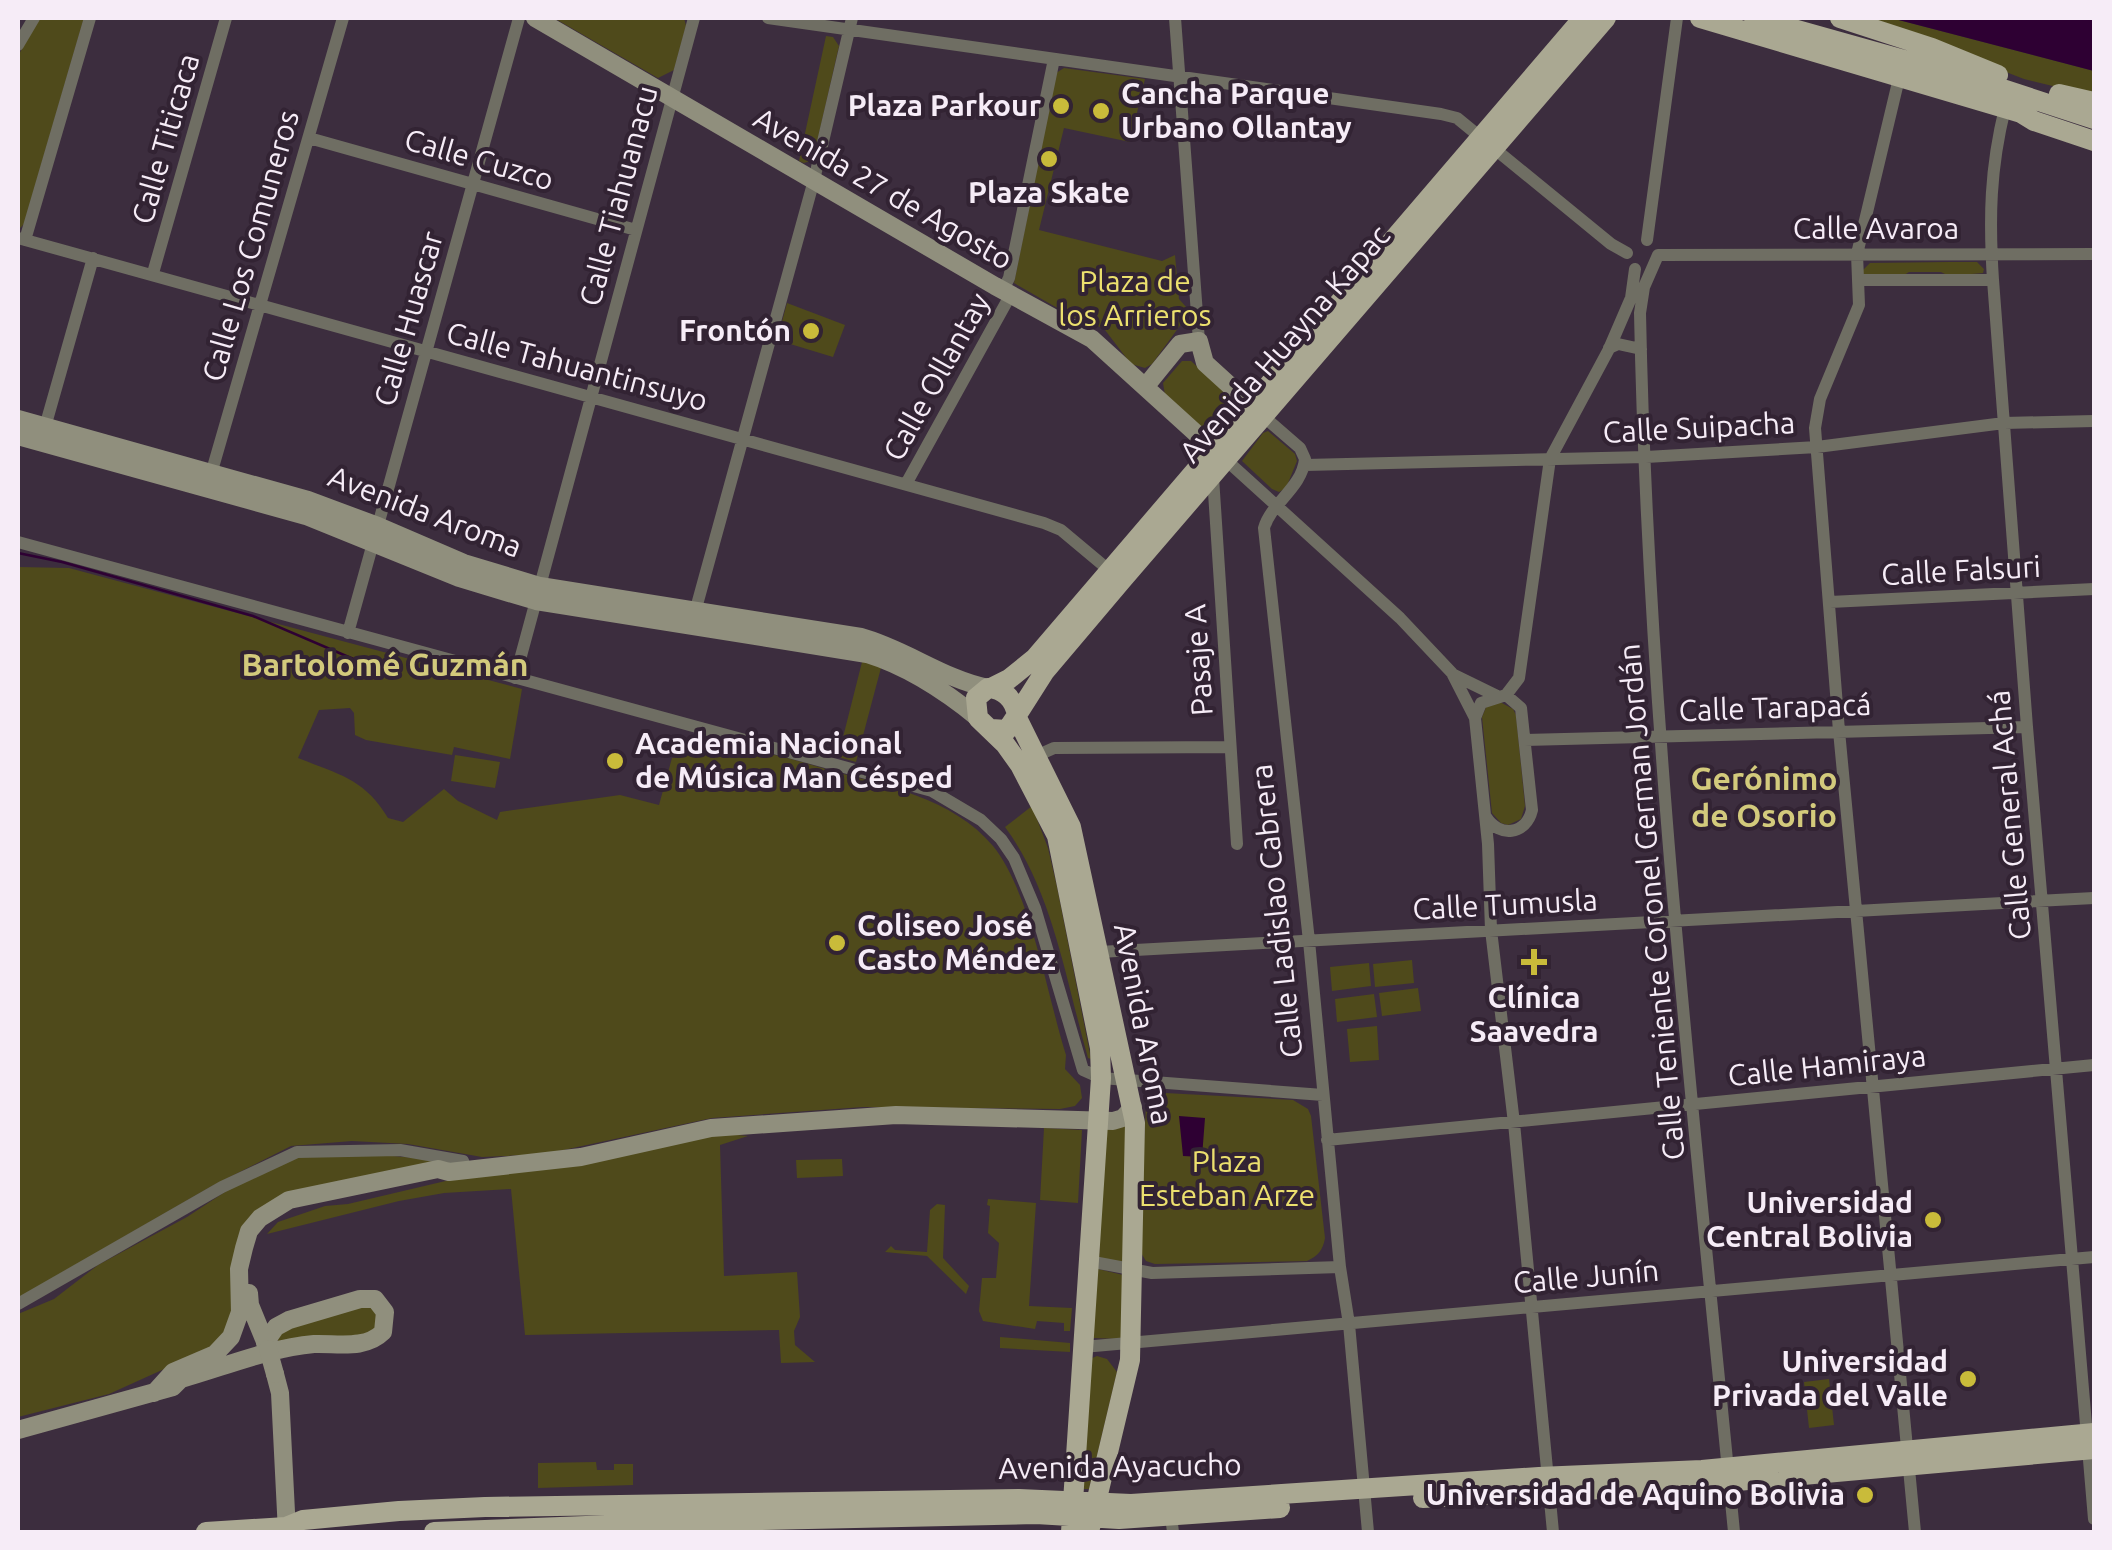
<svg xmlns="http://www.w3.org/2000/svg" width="2112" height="1550" viewBox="0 0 2112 1550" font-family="Ubuntu,sans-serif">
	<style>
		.green { fill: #4f4a1b }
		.water { fill: #2e0033 }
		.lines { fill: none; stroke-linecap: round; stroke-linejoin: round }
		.stream { stroke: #2e0033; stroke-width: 2.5 }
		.street { stroke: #6f6e63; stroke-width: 12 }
		.secondary { stroke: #908f7d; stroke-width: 18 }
		.primary { stroke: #aaa892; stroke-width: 20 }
		.secondary-bridge { stroke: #908f7d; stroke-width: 18 }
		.poi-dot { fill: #c9bb3a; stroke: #322333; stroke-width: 4 }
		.labels { text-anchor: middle; stroke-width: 8; stroke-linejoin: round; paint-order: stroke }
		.poi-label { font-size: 30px; font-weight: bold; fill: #f6ecf7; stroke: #322333; text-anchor: end }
		.street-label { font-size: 30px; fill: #f6ecf7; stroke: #322333 }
		.park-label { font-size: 30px; fill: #ece06e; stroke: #322333 }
		.neighbourhood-label { font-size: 32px; font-weight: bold; fill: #d3ca7c; stroke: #322333 }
	</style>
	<rect width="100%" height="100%" fill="#3c2d3e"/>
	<path class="green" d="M39,18H84L24,224L18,230V56Z
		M554,18H684L686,26L674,70L658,78Z
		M1866,18H1891L2094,71V96L2024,79Z
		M826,36L833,37L839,46L813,160L804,163L799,161Z
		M1064,68L1145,79L1130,142L1064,128L1039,230L1162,261L1175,255L1179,299L1188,309L1187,316L1152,364L1145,368L1131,364L1105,330L1093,323L1080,321L1014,283L1056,73Z
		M1948,262H1977L1984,269L1983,273L1949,276L1941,272H1909L1901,277L1864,275L1862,271L1870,263Z
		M787,303L845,325L833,357L777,340Z
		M1182,361H1191L1231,398L1230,408L1209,429L1201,427L1165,395L1163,383Z
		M1268,431L1295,454L1297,461L1286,488L1279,492L1272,489L1242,461L1263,433Z
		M18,567L69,568L522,689L510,759L454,747L452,755L366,740L355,735L354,713L350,708L319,710L298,758C338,774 365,779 388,818L403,822L444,789L458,801L497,820L500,812L620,795L659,805L672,758C689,755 708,748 725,749C761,749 795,760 829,770C886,786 953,798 993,846C1031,893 1047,995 1066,1055L1065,1069L1080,1085L1082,1098L1075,1106L1060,1109L863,1107L712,1118L545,1154L482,1157L408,1144L352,1141L291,1146L212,1186L18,1298Z
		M863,658L882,664L856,762L838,757Z
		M1500,702L1513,709L1516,715L1525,806L1521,819L1508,825L1501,823L1492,813L1482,717L1487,705Z
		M455,755L500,762L495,788L451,781Z
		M1032,806L1048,848L1057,887L1091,1059L1088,1058C1066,981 1053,892 1005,827Z
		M1412,960L1414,983L1375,987L1373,964Z
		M1369,963L1371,986L1332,991L1330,967Z
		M1418,988L1421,1011L1382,1016L1379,993Z
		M1374,994L1377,1017L1337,1022L1335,999Z
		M1377,1026L1379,1060L1350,1062L1347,1029Z
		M1165,1093L1293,1100L1308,1109L1311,1116L1325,1238C1323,1250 1318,1256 1307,1261L1155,1264L1146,1261L1138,1248L1146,1107L1150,1099Z
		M1127,1122L1123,1261L1122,1262L1099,1259L1104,1127Z
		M1044,1128L1082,1130L1078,1203L1040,1200Z
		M718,1133L748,1136L720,1145L724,1276L797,1272L800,1317L794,1331L795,1345L815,1362L781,1363L779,1330L525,1335L511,1189L444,1193L399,1201L267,1234L278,1222L325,1206L348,1204L454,1179Z
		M311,1155L393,1156L449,1161L256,1214L235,1317L215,1346L109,1394L18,1417V1314L54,1299L98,1265L187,1217L237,1184L289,1159Z
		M842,1159L843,1176L797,1178L796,1160Z
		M988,1199L1036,1203L1029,1306L1072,1308L1070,1331H1064V1323L1037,1321L1035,1329L983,1321L979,1311L982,1278H996L999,1243L988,1233L990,1206L987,1205Z
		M937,1204L945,1205L943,1258L969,1286L966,1294L927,1256L885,1252L891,1246L895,1250L927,1252L930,1210Z
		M1098,1269L1123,1275L1121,1339L1092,1338Z
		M360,1303L375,1306L378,1327L365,1336L278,1347V1331Z
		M1000,1337L1070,1343V1352L1000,1348Z
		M1097,1356L1107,1359L1117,1372L1089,1489H1081L1090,1359Z
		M1829,1379L1834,1425L1809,1428L1804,1382Z
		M596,1462L597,1470H614V1464H633V1485L538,1488V1463Z"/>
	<path class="water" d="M1891,18H2094V71Z
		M1179,1116L1205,1118L1202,1157L1183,1156Z"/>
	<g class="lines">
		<path class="stream" d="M18,553L62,562L253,616L358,661"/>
		<path class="street" d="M768,18L1441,114L1457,118L1611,244L1627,253
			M1175,18L1199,341
			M18,45L34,18
			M1900,74L1857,254L1859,305L1820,399L1815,428L1839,731L1915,1532
			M2005,108C1990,169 1989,218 1993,280L2027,727L2094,1519
			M309,138L636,230
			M18,238L1044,523L1061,530L1110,571
			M25,240L90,18
			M1647,240L1677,18
			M1658,255L1644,287L1640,313C1648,721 1695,1127 1734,1532
			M1658,255L2094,254
			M153,273L226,18
			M1859,280H1993
			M1003,290L1009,278L1054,59
			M1609,348L1618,344L1641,349
			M1263,416L1300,448L1305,459C1302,488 1271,503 1264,528L1309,941L1340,1267L1349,1324L1368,1532
			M45,427L93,258
			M1225,459L1400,618L1452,673L1475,718L1488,844L1491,930L1514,1123L1553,1532
			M1305,465L1646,457L1817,447L2004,423L2094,421
			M1213,477L1237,844
			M209,481L343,18
			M906,484L1011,294
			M18,542L932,791L981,820L1001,839L1014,858L1035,908L1083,1070L1101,1078L1323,1095
			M1830,602L2094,589
			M695,612L814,180L852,18
			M348,633L519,18
			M1454,675L1497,696
			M515,678L694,18
			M1475,718L1481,703L1506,695L1519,678L1550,459L1609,349L1631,298L1635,269
			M1525,740L2027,727
			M1034,757L1054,748L1230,747
			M1486,817C1499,838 1526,835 1532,810L1521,708L1506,695
			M1099,952L2094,898
			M1327,1140L2094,1065
			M1088,1261L1152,1273L1340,1267
			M18,1304L222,1187L297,1152L400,1150L463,1161L466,1170
			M1083,1347L2094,1257
			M1170,1508L1173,1532"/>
		<path class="secondary" d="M535,18L995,286L1092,339L1221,456
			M1145,387L1180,344L1199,341L1205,363L1261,414
			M18,419L308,500L378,526L464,563L540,586L861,637C905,649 943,679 988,688
			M18,436L306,516L459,578L536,601L867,654C909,667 945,691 978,718
			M249,1293L250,1305L268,1349
			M275,1374L280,1393L287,1532
			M154,1393L173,1372L215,1354L231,1337L240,1312L239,1269L244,1248L249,1231L260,1218L289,1200L438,1169L449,1172L581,1157L711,1128L896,1115L1113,1121L1123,1118L1133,1107
			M18,1430L173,1387L181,1379C224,1367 269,1348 314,1344C337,1343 365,1350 383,1332L385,1312L375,1299H360L289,1320L276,1327L265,1343"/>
		<path class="primary" d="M1700,18L2021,113L2034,121L2094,141
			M1754,18L1975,80L2094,119
			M1840,18L1932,48L1998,75
			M2059,94L2094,102
			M991,688L1009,679L1035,658L1583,18
			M1017,715L1045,671L1122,580L1606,18
			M1017,718L1071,827L1135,1123L1130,1360L1089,1532
			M991,729L1007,730L1017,715C1014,699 1004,689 988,688L976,698L978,718L1005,744L1020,765L1057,836L1100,1048L1101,1078L1071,1532
			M1423,1498L1703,1484L2094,1449
			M206,1532L286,1527L303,1520L399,1511L485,1507L1019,1499L1131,1504L1539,1477L1702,1470L2094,1433
			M434,1532L716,1521L1036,1514L1119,1519L1280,1508"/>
		<path class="secondary-bridge" d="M268,1349L275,1374"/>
	</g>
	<g class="poi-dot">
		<circle cx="1061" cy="106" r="10"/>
		<circle cx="1101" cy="111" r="10"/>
		<circle cx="1049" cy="159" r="10"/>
		<circle cx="811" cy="331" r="10"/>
		<circle cx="615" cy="761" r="10"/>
		<circle cx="837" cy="943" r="10"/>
		<path d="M1529 947h10v10h10v10h-10v10h-10v-10h-10v-10h10z"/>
		<circle cx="1933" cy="1220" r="10"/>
		<circle cx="1968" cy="1379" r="10"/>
		<circle cx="1865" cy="1495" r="10"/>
	</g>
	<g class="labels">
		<g class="poi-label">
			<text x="1121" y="104" text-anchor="start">Cancha Parque<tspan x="1121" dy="34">Urbano Ollantay</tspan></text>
			<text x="1041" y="116">Plaza Parkour</text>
			<text x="1049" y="203" text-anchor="middle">Plaza Skate</text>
			<text x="791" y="341">Frontón</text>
			<text x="635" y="754" text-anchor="start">Academia Nacional<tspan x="635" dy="34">de Música Man Césped</tspan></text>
			<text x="857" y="936" text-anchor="start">Coliseo José<tspan x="857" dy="34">Casto Méndez</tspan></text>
			<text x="1534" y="1008" text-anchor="middle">Clínica<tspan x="1534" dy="34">Saavedra</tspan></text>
			<text x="1913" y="1213">Universidad<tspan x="1913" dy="34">Central Bolivia</tspan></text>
			<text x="1948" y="1372">Universidad<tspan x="1948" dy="34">Privada del Valle</tspan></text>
			<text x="1845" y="1505">Universidad de Aquino Bolivia</text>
		</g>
		<g class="street-label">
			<text transform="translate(166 139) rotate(-74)" y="10">Calle Titicaca</text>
			<text transform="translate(479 160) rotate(16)" y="10">Calle Cuzco</text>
			<text transform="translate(883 189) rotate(30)" y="10">Avenida 27 de Agosto</text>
			<text transform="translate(619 196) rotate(-75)" y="10">Calle Tiahuanacu</text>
			<text x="1876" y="239">Calle Avaroa</text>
			<text transform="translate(251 246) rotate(-74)" y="10">Calle Los Comuneros</text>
			<text transform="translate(409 319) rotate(-74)" y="10">Calle Huascar</text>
			<text transform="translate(1285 344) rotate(-49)" y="10">Avenida Huayna Kapac</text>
			<text transform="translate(577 367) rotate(15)" y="10">Calle Tahuantinsuyo</text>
			<text transform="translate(937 377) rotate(-61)" y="10">Calle Ollantay</text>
			<text transform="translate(1699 428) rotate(-3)" y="10">Calle Suipacha</text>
			<text transform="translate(425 512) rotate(21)" y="10">Avenida Aroma</text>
			<text transform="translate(1961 571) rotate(-3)" y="10">Calle Falsuri</text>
			<text transform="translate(1199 660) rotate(-94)" y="10">Pasaje A</text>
			<text transform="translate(1775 708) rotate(-2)" y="10">Calle Tarapacá</text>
			<text transform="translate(2010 815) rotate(-95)" y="10">Calle General Achá</text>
			<text transform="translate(1652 902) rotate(-95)" y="10">Calle Teniente Coronel German Jordán</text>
			<text transform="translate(1505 905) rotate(-3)" y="10">Calle Tumusla</text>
			<text transform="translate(1277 911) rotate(-96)" y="10">Calle Ladislao Cabrera</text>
			<text transform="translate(1143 1024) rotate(79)" y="10">Avenida Aroma</text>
			<text transform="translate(1827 1066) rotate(-6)" y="10">Calle Hamiraya</text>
			<text transform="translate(1586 1277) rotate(-5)" y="10">Calle Junín</text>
			<text transform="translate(1120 1467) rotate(-1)" y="10">Avenida Ayacucho</text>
		</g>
		<g class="park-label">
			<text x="1135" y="292">Plaza de<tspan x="1135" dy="34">los Arrieros</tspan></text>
			<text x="1227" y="1172">Plaza<tspan x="1227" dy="34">Esteban Arze</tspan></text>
		</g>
		<g class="neighbourhood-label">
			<text x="385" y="676">Bartolomé Guzmán</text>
			<text x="1764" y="790">Gerónimo<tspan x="1764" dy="37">de Osorio</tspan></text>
		</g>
	</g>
	<rect width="2112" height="1550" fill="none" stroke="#f6ecf7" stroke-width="40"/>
</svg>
